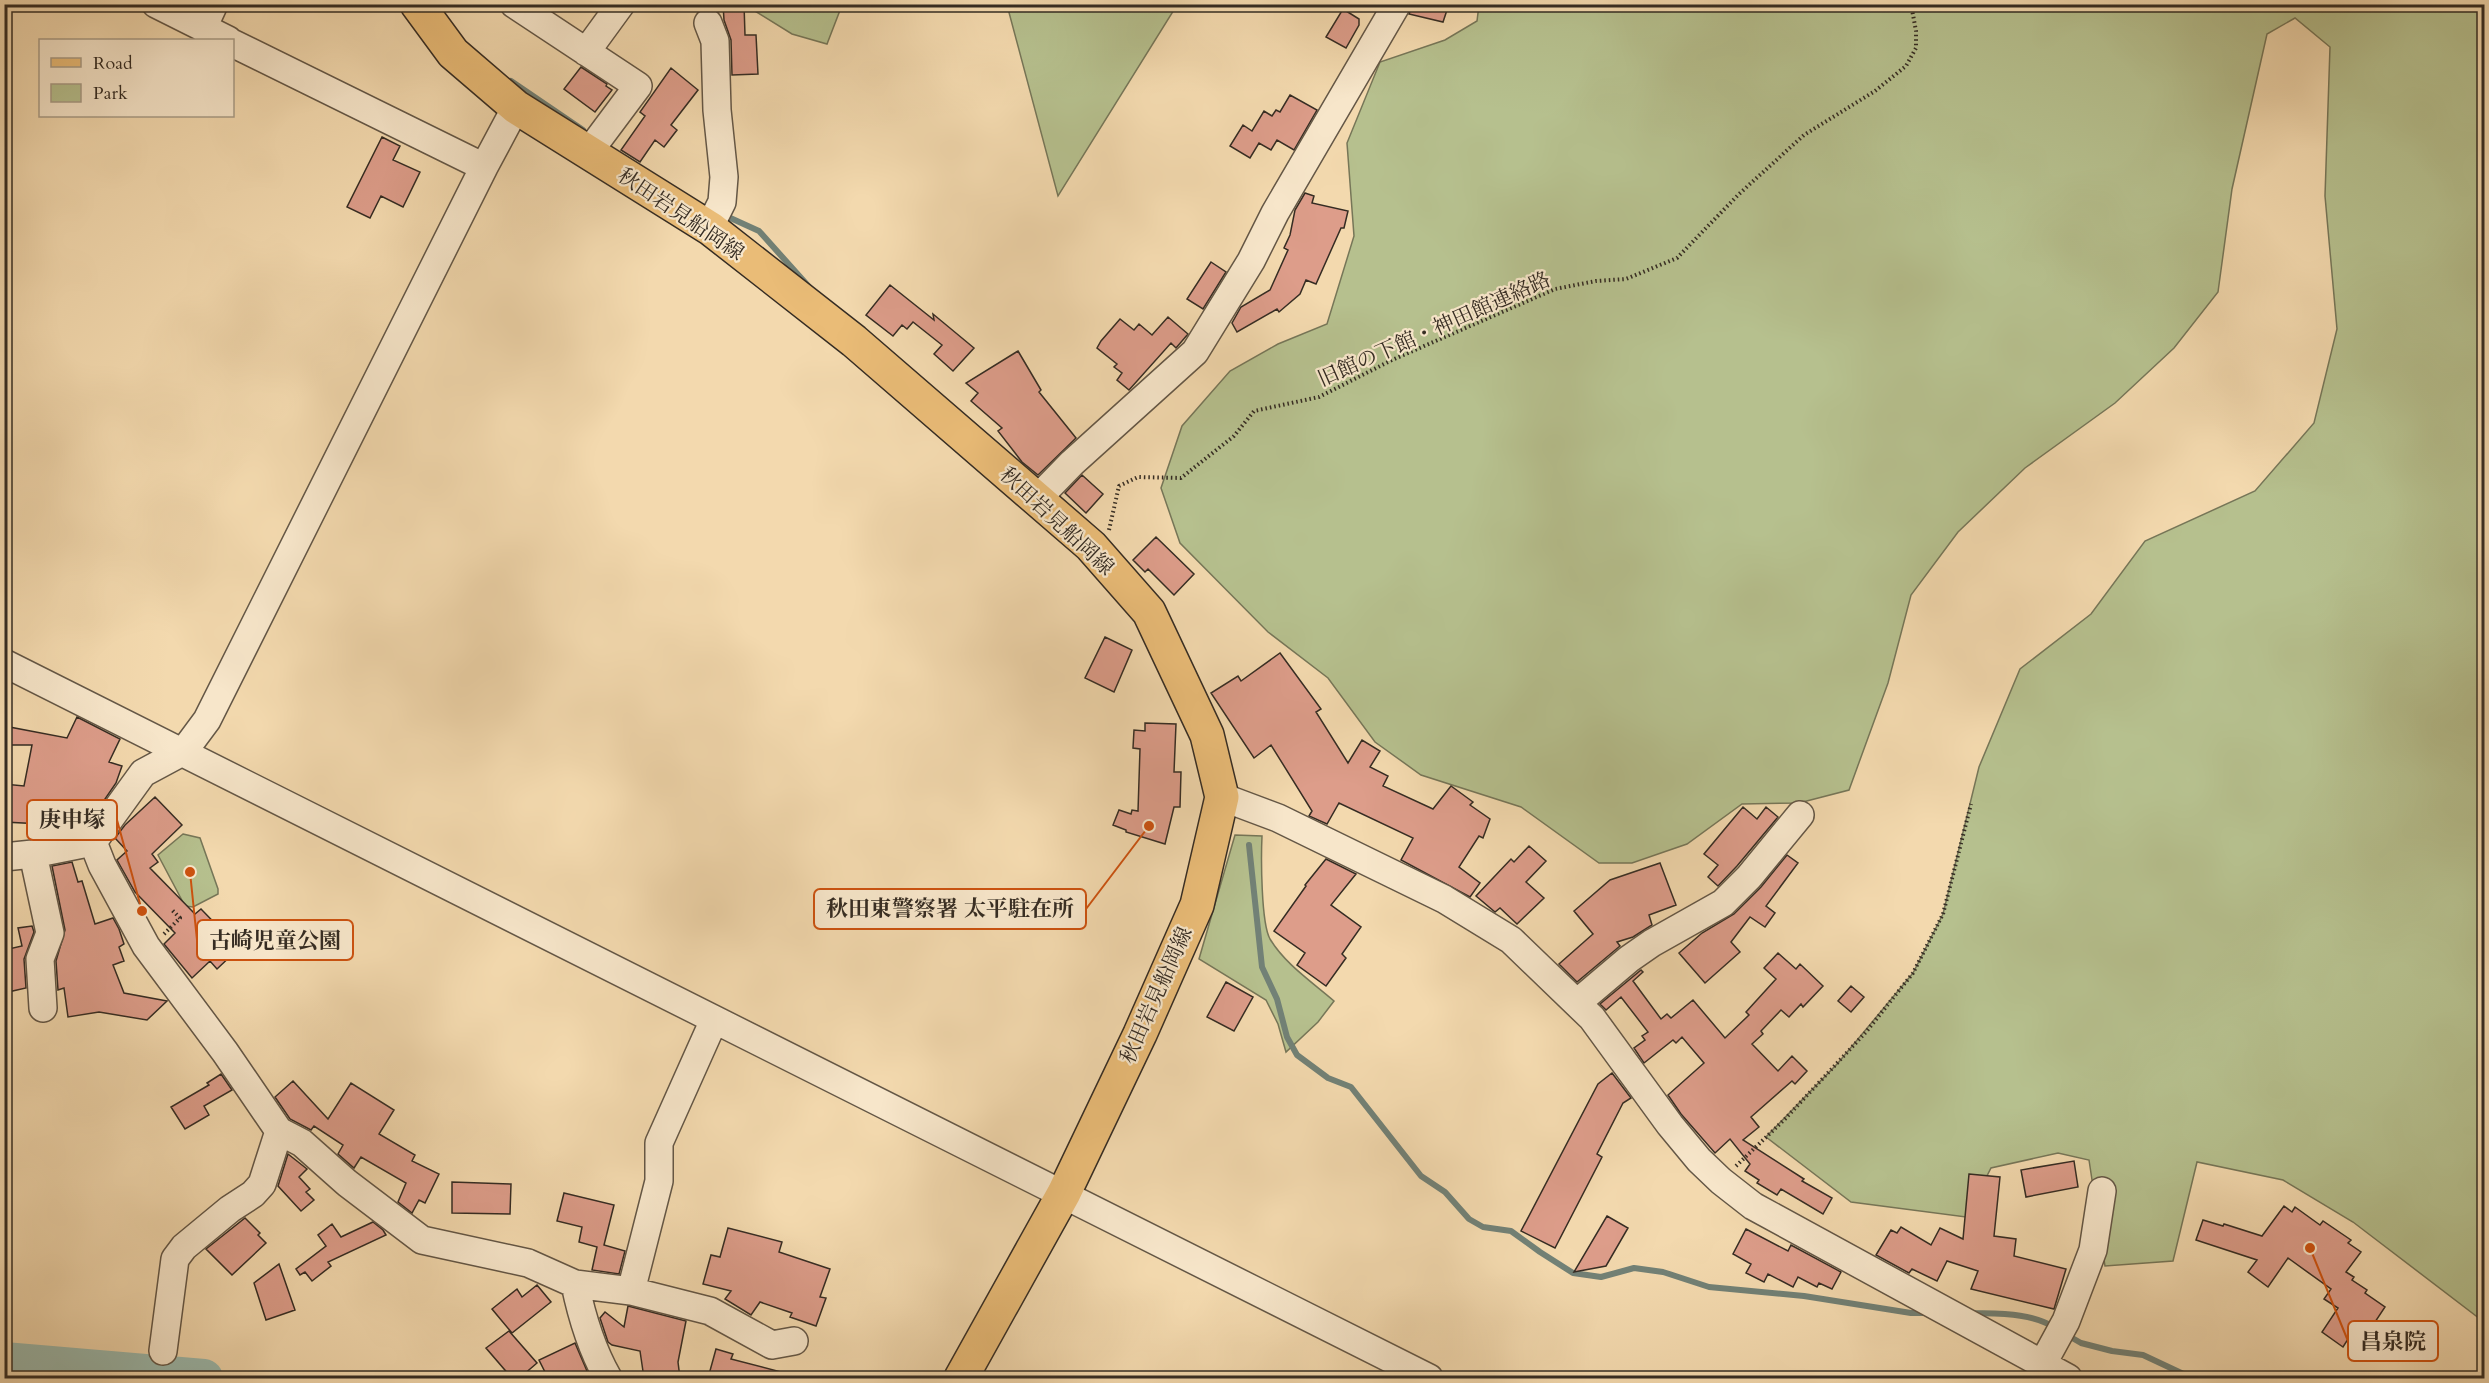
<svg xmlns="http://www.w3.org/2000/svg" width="2489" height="1383" viewBox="0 0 2489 1383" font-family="Cardo,'Noto Serif JP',serif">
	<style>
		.green { fill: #b6c08e; stroke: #767658; stroke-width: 1.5 }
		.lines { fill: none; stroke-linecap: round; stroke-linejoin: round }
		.stream { stroke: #728176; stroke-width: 6 }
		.river { stroke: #9bbaae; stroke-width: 38 }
		.building { fill: #dd9d8a; stroke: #352c23; stroke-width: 1.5 }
		.minor-casing { stroke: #645746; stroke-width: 30 }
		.major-casing { stroke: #352c23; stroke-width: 36 }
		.path { stroke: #352c23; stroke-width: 4; stroke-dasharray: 1.5 3; stroke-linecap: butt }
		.minor { stroke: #f7e6ca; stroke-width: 27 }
		.major { stroke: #eabc77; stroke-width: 33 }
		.labels { text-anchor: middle; stroke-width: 4.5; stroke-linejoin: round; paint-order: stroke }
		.street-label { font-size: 21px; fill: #352c23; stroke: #f7e6ca }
		.leader { fill: none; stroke: #cd520f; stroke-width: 2 }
		.callout-dot { fill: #cd520f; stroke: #f7e6ca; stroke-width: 2 }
		.callout { fill: #f7e6ca; stroke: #cd520f; stroke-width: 2 }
		.callout-label { font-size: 22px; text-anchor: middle; font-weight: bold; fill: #352c23 }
	</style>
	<rect width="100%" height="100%" fill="#f3d9ae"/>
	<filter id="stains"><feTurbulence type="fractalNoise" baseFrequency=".00333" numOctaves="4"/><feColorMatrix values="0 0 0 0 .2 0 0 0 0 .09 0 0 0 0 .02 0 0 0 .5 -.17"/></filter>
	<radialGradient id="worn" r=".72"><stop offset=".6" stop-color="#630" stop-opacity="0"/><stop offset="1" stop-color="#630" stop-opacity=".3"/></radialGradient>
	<path class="green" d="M745,5L842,4V5L827,44L792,34Z
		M1007,5H1177L1058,196Z
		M1479,5H2484V1322L2353,1222L2283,1180L2197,1162L2173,1261L2105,1266L2089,1160L2058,1153L1991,1168L1966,1217L1851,1202L1766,1137L1838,1063L1913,973L1943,914L1979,767L2020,669L2091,614L2145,541L2255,491L2314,423L2337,329L2325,196L2330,47L2295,18L2267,34L2232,189L2218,292L2174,348L2115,403L2025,468L1958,532L1911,595L1888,683L1849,790L1799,803L1742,804L1687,844L1632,863H1599L1521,807L1421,775L1375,742L1328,678L1268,632L1180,543L1161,488L1182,426L1230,371L1278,344L1327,324L1354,236L1347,143L1380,62L1445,40L1477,21Z
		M183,834L200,838L218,889V894L193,907L185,906L158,855Z
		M1235,835L1262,836C1261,857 1261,923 1270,939C1285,964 1312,982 1334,1001L1318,1022L1286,1052L1278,1024L1266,1000L1199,959Z"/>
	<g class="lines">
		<path class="stream" d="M511,81L583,130
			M726,216L759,231L811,289
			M1249,845L1262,967L1277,999L1287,1037L1297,1055L1328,1078L1351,1087L1421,1176L1445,1192L1469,1219L1483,1227L1511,1231L1540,1252L1573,1273L1601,1277L1634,1268L1663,1272L1709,1287L1804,1296L1911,1313H1927
			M1970,1313C2000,1314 2029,1312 2056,1328
			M2067,1335L2081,1343L2112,1351L2143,1355L2192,1378"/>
		<path class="river" d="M4,1361L204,1378"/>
	</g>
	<path class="building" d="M723,4H744L745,35H756L758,74L732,75L731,40L724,20Z
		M1413,4H1449L1443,22L1409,14Z
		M1343,9L1359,19V25L1346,48L1326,37Z
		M581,67L607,84L606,86L612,90L595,112L564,89Z
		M671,68L698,90L671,125L677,130L664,147L655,140L640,162L621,150L645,116L640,112Z
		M1290,95L1317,110L1294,150L1277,140L1271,150L1259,143L1250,158L1230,146L1243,125L1252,131L1264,111L1272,116L1276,110L1280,112Z
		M382,137L400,146L393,160L420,172L403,207L381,196L370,218L347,207Z
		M1305,193L1314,196L1312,203L1348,211L1344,228H1341L1316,284L1306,280L1300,294L1279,312L1277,309L1237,332L1232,323L1241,307L1270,290L1288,250L1284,248L1290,235L1295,210Z
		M1211,262L1226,272L1203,309L1187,299Z
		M890,285L934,320L933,314L974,348L953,371L934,354L942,345L913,322L907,329L902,325L893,336L866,315Z
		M1168,317L1188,334L1176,348L1171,343L1129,390L1117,380L1122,373L1114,367L1117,364L1097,348L1101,341L1120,319L1134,330L1139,324L1152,335Z
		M1018,351L1041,390L1039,392L1076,438L1038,475L1022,462L998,431L1002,428L971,401L978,393L966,383Z
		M1082,475L1103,494L1086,513L1065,493Z
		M1156,537L1194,574L1174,595L1148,569L1145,572L1133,560Z
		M1105,637L1132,650L1114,692L1085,678Z
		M1280,653L1321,709L1316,712L1348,763L1362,740L1380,751L1370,767L1388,776L1383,786L1433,809L1451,786L1473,802L1470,805L1490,819L1483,838L1479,836L1459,867L1480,883L1470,897L1401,860L1413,838L1339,803L1327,824L1309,816L1312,811L1271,745L1254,758L1211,693L1238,676L1241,681Z
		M77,717L120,739L109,762L122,766L116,783L103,802L92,800L89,820L84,828H81L61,807L67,828L62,827L64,832L43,836L42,824L4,822V784L24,786L32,745H4V726L67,738Z
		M1145,723L1176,724L1174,772H1181L1180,807H1174L1165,844L1126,832V830L1113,825L1119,810L1131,814L1132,810L1138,811L1140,749L1133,748L1134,730L1145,731Z
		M155,797L182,825L152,854L158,862L150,868L195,914L201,909L232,941L229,943L236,951L217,969L210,961L192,978L164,944L175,933L135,892L117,860L127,851L115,838L125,825Z
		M1743,807L1757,819L1766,807L1778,817L1737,866L1718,886L1708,877L1718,865L1704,854Z
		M1529,846L1546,861L1526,882L1544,898L1517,924L1500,908L1495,912L1476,896L1511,859L1514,862Z
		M1787,855L1798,863L1766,906L1775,913L1765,927L1750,917L1731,942L1740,952L1705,983L1679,953L1702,933L1734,914L1761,887Z
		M1326,859L1356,874L1331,905L1361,927L1342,954L1346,958L1326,986L1297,965L1305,953L1274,931L1306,886L1305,885Z
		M72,862L78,882L82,881L95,924L113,918L119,929L124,944L119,947L124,961L113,965L124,993L167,1001L147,1020L99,1012L68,1017L64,988L58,990L56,961L65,930L52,866Z
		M1660,863L1676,905L1649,915L1652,925L1633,937L1617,942L1620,946L1577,982L1559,964L1593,934L1574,911L1610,880Z
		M32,926L34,932L24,959L26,988L8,992L4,978V950L22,946L18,928Z
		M1778,953L1796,969L1800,964L1823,986L1803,1007L1801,1004L1789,1017L1781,1010L1761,1031L1763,1034L1752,1044L1778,1071L1792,1056L1807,1071L1795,1084L1792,1081L1751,1117L1759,1127L1743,1140L1804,1179L1802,1181L1832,1198L1823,1214L1781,1189L1777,1195L1757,1183L1759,1180L1745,1171L1750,1164L1730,1139L1715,1153L1681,1114L1668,1095L1704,1063L1682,1037L1676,1043L1673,1040L1644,1063L1634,1048L1645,1040L1642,1036L1648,1032L1621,997L1606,1010L1600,1004L1641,970L1643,972L1633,981L1661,1019L1667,1014L1671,1018L1693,1000L1725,1038L1749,1015L1746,1012L1776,979L1764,968Z
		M1226,982L1253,997L1234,1031L1207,1017Z
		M1851,986L1864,997L1851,1012L1838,1001Z
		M1612,1073L1631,1098L1623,1103L1597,1154L1602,1157L1555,1248L1521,1231L1598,1084Z
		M221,1074L232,1090L204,1106L209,1115L185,1129L171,1107L209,1085L207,1083Z
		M293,1081L328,1119L351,1083L394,1110L379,1134L415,1155L412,1161L439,1174L425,1203L419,1200L412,1213L398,1202L406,1183L361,1157L354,1168L338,1154L343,1145L314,1126L311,1130L290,1119L275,1097Z
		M288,1154L307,1169L299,1177L310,1189L306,1192L314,1200L301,1211L278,1186Z
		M2074,1161L2078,1187L2026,1197L2021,1170Z
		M1969,1174L2000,1177L1994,1236L2016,1239L2014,1256L2066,1269L2054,1309L1971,1289L1978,1271L1947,1261L1937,1281L1912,1269L1909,1273L1876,1255L1891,1230L1897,1233L1901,1227L1931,1245L1940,1228L1963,1239Z
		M452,1182L511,1184L510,1214L452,1213Z
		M564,1193L614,1205L604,1245L625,1251L619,1274L592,1270L597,1247L579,1242L582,1227L557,1221Z
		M2284,1206L2292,1212L2295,1207L2320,1225L2323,1221L2351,1240L2348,1243L2361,1252L2346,1272L2354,1277L2352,1280L2367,1290L2365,1293L2385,1307L2371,1328L2386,1338L2374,1356L2348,1339L2343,1347L2322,1332L2338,1308L2324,1299L2331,1289L2288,1258L2268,1287L2248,1272L2257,1260L2196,1240L2203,1220L2223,1226L2224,1224L2262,1236Z
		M1607,1216L1628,1228L1606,1266L1574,1272Z
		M245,1218L260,1233L258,1235L266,1243L232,1275L206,1249Z
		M373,1222L383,1230L386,1235L328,1262L331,1266L312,1281L305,1272L300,1275L296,1269L326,1246L318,1235L332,1224L341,1237Z
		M728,1228L782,1242L779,1252L830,1269L820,1297L826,1298L816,1326L790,1317L792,1313L760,1302L751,1315L725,1299L731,1291L703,1284L711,1255L720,1257Z
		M1746,1229L1788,1251L1791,1245L1841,1272L1832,1289L1819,1283L1817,1287L1798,1277L1793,1287L1768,1274L1764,1282L1746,1273L1751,1264L1733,1254Z
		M279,1264L295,1310L266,1320L254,1283Z
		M537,1285L551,1302L512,1333L492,1309L517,1289L522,1297Z
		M628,1306L686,1321L678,1362L680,1378H644L640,1351L612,1345L608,1342L600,1318L605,1312L624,1327Z
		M509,1331L537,1363L523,1375L510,1376L486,1348Z
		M575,1343L590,1378H548L539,1360Z
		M716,1349L733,1354L731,1359L785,1373V1378H708Z"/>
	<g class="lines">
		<defs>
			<path id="minor" d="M156,4L228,40
				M514,4L638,86L588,153
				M708,23L715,41L717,110L724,177L722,202L709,228
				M203,28L214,4
				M232,43L484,167
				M586,52L621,4
				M1036,500L1072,463L1195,352L1251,261L1275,213L1397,4
				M4,663L1429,1378
				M1222,797L1278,818L1444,899L1511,940L1592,1018L1670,1125L1699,1160L1721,1181L1753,1206L2068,1378
				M93,842L102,865L146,946L225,1052L279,1131L302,1143L347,1183L422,1240L528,1263L575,1284C582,1318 591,1348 608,1378
				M33,854L50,933L40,959L43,1008
				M4,857L33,854L93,842L143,773L184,751L207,720L484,167L516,107
				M1577,1003L1629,959L1652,943L1723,903L1749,877L1800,815
				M714,1020L659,1143V1181L631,1291L710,1311L772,1345L794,1341
				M575,1284L631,1291
				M163,1351L175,1259L184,1247L230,1209L253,1194L262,1184L279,1131
				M2042,1365L2066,1321L2093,1250L2102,1191"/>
			<path id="major" d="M417,4L453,53L516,107L711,229L854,341L1091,546L1149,612L1207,735L1222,797L1197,905L1140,1034L1064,1193L961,1378"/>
		</defs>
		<use href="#minor" class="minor-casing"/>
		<use href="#major" class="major-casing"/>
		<path class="path" d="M1109,530L1119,486L1138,477L1181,478L1234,436L1254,411L1319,397L1392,360L1555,289L1596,281L1626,279L1677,258L1739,194L1804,135L1875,91L1906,66L1916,48V31L1911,4
			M164,934L180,918L171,909
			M1736,1166L1785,1119L1866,1032L1913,973L1943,914L1971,804"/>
		<use href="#minor" class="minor"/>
		<use href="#major" class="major"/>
	</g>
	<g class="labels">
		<g class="street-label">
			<text transform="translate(681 214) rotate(34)" y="7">秋田岩見船岡線</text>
			<text transform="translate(1434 329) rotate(-24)" y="7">旧館の下館・神田館連絡路</text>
			<text transform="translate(1057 521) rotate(43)" y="7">秋田岩見船岡線</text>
			<text transform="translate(1156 995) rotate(-66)" y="7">秋田岩見船岡線</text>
		</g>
	</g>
	<path class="leader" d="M142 911L117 820M1149 826L1086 909M190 872L197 940M2310 1248L2348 1341"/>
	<g class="callout-dot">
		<circle cx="142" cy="911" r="6"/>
		<circle cx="1149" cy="826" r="6"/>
		<circle cx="190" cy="872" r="6"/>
		<circle cx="2310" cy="1248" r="6"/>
	</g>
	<g class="callout">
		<rect x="27" y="800" width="90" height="40" rx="6"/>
		<rect x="814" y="889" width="272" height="40" rx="6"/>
		<rect x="197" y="920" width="156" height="40" rx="6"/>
		<rect x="2348" y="1321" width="90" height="40" rx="6"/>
	</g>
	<g class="callout-label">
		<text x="72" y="827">庚申塚</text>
		<text x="950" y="916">秋田東警察署 太平駐在所</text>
		<text x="275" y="948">古崎児童公園</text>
		<text x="2393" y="1349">昌泉院</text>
	</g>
	<rect width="2489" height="1383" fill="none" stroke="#f3d9ae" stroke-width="24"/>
	<rect x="6" y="6" width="2477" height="1371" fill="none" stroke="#352c23" stroke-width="3"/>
	<rect x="12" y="12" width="2465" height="1359" fill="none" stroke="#352c23" stroke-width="1.5"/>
	<rect x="39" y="39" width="195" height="78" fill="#f7e6ca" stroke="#a99c87" stroke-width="1.5"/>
	<rect x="51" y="58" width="30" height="9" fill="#eabc77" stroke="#a99c87" stroke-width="1.5"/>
	<text x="93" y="69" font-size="18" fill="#352c23">Road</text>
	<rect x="51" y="84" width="30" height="18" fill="#b6c08e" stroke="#a99c87" stroke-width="1.5"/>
	<text x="93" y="99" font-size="18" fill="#352c23">Park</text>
	<rect width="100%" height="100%" filter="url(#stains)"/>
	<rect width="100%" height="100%" fill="url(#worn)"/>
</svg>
